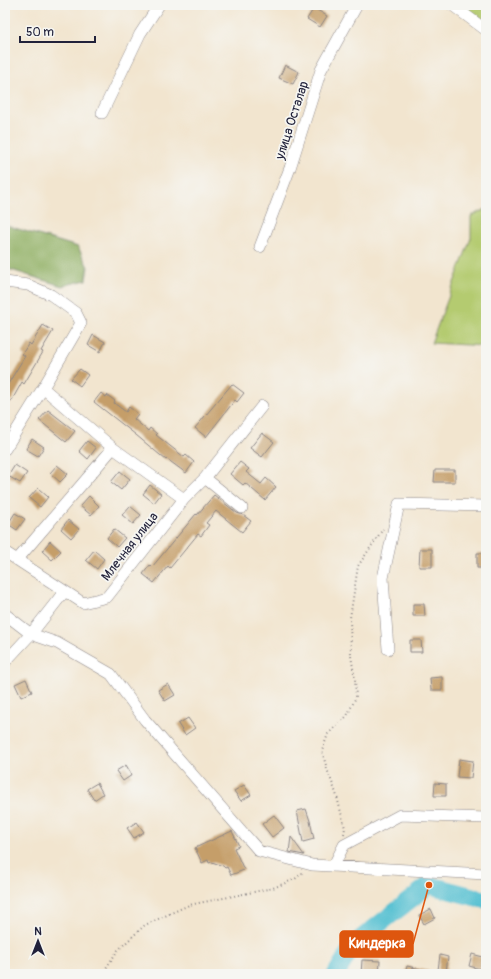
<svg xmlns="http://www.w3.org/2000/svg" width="491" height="979" viewBox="0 0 491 979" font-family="Pangolin,sans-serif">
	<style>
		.green { fill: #b4cb6f; stroke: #6b7655 }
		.forest { fill: #8faf62; stroke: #58684e }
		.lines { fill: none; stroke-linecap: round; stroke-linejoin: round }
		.river { stroke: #55c0d1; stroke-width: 18 }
		.building { fill: #c59e69 }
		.minor-casing { stroke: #8a8485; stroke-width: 12 }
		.path { stroke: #8a8485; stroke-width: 2; stroke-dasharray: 1 3; stroke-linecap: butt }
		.minor { stroke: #fff; stroke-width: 11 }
		.labels { text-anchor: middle; stroke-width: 3.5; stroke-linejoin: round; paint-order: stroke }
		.street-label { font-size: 13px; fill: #22223b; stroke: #f6f6f2 }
		.leader { fill: none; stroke: #de560e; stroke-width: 1.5 }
		.callout-dot { fill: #de560e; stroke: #f6f6f2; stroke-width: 1.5 }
		.callout { fill: #de560e; stroke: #de560e; stroke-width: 1.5 }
		.callout-label { font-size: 14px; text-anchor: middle; font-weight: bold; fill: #fff }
	</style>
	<rect width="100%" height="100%" fill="#f6f6f2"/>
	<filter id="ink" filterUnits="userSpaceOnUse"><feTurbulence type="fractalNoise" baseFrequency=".025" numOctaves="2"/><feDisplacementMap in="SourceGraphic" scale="8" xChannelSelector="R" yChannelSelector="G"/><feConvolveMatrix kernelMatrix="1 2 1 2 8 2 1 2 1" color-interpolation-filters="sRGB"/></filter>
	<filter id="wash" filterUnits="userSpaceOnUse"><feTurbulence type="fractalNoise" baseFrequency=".012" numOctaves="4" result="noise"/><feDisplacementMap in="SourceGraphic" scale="16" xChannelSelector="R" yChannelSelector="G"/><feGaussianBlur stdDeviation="0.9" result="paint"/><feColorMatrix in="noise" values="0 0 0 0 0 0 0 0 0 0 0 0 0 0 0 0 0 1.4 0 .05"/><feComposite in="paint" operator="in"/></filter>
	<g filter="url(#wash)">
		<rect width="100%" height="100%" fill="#f2e5cf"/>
		<path class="green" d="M461,5H486V23Z
			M486,209V346L431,343L471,238V216Z"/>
		<path class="forest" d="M5,225L78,247L88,267L86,280L62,286L5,268Z"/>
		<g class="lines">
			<path class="river" d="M336,974L354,944L429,885L486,900"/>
		</g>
		<g id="blocks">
			<path class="building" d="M314,8L327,16L320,27L307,19Z
				M285,65L299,72L293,84L279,78Z
				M43,325L53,331L41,351L43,352L24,384L22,382L12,400H11L5,410V383L8,384L25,356L22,354L29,343L31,345Z
				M93,335L105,342L100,352L88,345Z
				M80,369L88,375L80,386L71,379Z
				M232,384L244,393L237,402L235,400L206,437L195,428Z
				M101,393L106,397L107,395L115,401L114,403L126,412L129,407L138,414L134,419L148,431L150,428L157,434L156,435L184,457L186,455L194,462L186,473L167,459L166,460L136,435L94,402Z
				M48,410L75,431L66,442L39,420Z
				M262,433L274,442L262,457L250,448Z
				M32,439L44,447L38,456L26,449Z
				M87,441L96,448L88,459L79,451Z
				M240,462L249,469L246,472L261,484L266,478L276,487L265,500L245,483L243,485L230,474Z
				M15,465L27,473L20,483L8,476Z
				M57,465L68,474L60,482L50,473Z
				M435,470H455V482H434Z
				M120,471L130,479L121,490L111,482Z
				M150,485L161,494L154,503L143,494Z
				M38,488L48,497L40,507L29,498Z
				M214,495L237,513L243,515L251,521L242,532L216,511L206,523L209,525L201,536L198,534L170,568L168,566L154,583L143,574L150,565L152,567L196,514L197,515Z
				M89,496L99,506L91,515L80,506Z
				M130,506L141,515L133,524L122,515Z
				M15,513L25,519L17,530L8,524Z
				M68,520L79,529L71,538L61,529Z
				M114,529L125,538L117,547L107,538Z
				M50,541L61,551L52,560L42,551Z
				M420,549H432V567H419Z
				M94,550L104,559L97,569L86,560Z
				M477,553H486V568H477Z
				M413,604H424L425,616H413Z
				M410,640H421L422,652H410Z
				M442,677V690H431L430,678Z
				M26,679L32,692L21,697L15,684Z
				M168,684L175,695L165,701L158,690Z
				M188,718L195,728L185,735L178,724Z
				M459,759L473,761L471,778L457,777Z
				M126,765L132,775L123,781L116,771Z
				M97,783L103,794L94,800L87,789Z
				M435,783L446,784V796H434Z
				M244,785L251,795L241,801L234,791Z
				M306,809L310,821L314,839L303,842L297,811Z
				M274,815L284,828L272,837L262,824Z
				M137,822L144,832L134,838L127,828Z
				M232,831L239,846L234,848L244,870L231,875L227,867L225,868L223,866L212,862L209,863L208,860L202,863L195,848Z
				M291,837L304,855L289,852Z
				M431,909L435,918L424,924L419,915Z
				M472,954L483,957L480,969L469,966Z
				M440,955L448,957L446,971L438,970Z
				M362,960L380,961L379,974H361Z
				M407,966L429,971V974H405Z"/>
		</g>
	</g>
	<g filter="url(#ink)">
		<use href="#blocks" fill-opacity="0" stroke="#8a8485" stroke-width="1"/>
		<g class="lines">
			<defs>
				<path id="minor" d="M452,5L486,30
					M102,113L140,34L159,5
					M260,247L290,168L321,70L357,5
					M5,282L28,285L51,295L76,313L81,323L43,388L5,449
					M43,388L113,448L184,499
					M205,478L242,508
					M5,552L83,603L107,597L184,499L205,478L262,406
					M17,560L113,448
					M5,614L31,634L57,643L111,674L145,720L259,851L312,865L486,874
					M388,649L383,578L399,504L486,506
					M5,662L31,634L64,592
					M334,865L344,845L400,815L486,818"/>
			</defs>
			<use href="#minor" class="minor-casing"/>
			<path class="path" d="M344,834L345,828L336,793L327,769L322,751L328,734L347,716L356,697L355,679L351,656L350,618L358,566L383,529
				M102,974L118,950L145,925L189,905L273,888L295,879L302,873"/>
			<use href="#minor" class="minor"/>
		</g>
	</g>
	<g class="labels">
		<g class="street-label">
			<text transform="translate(291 120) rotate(-72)" y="5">улица Осталар</text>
			<text transform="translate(129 546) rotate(-52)" y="5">Млечная улица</text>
		</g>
	</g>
	<path class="leader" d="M429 885L413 944"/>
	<circle class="callout-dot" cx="429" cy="885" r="4"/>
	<rect class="callout" x="340" y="931" width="73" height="26" rx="4"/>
	<g class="callout-label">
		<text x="377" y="948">Киндерка</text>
	</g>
	<rect width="491" height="979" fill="none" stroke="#f6f6f2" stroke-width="20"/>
	<g transform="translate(38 941)" stroke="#f6f6f2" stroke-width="3" paint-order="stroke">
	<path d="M0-3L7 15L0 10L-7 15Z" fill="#22223b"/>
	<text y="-6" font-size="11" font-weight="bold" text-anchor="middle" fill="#22223b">N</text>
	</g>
	<path d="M20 36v6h75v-6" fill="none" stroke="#22223b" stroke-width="2"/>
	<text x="26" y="36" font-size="12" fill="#22223b" stroke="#f6f6f2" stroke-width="3" paint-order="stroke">50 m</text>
</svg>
